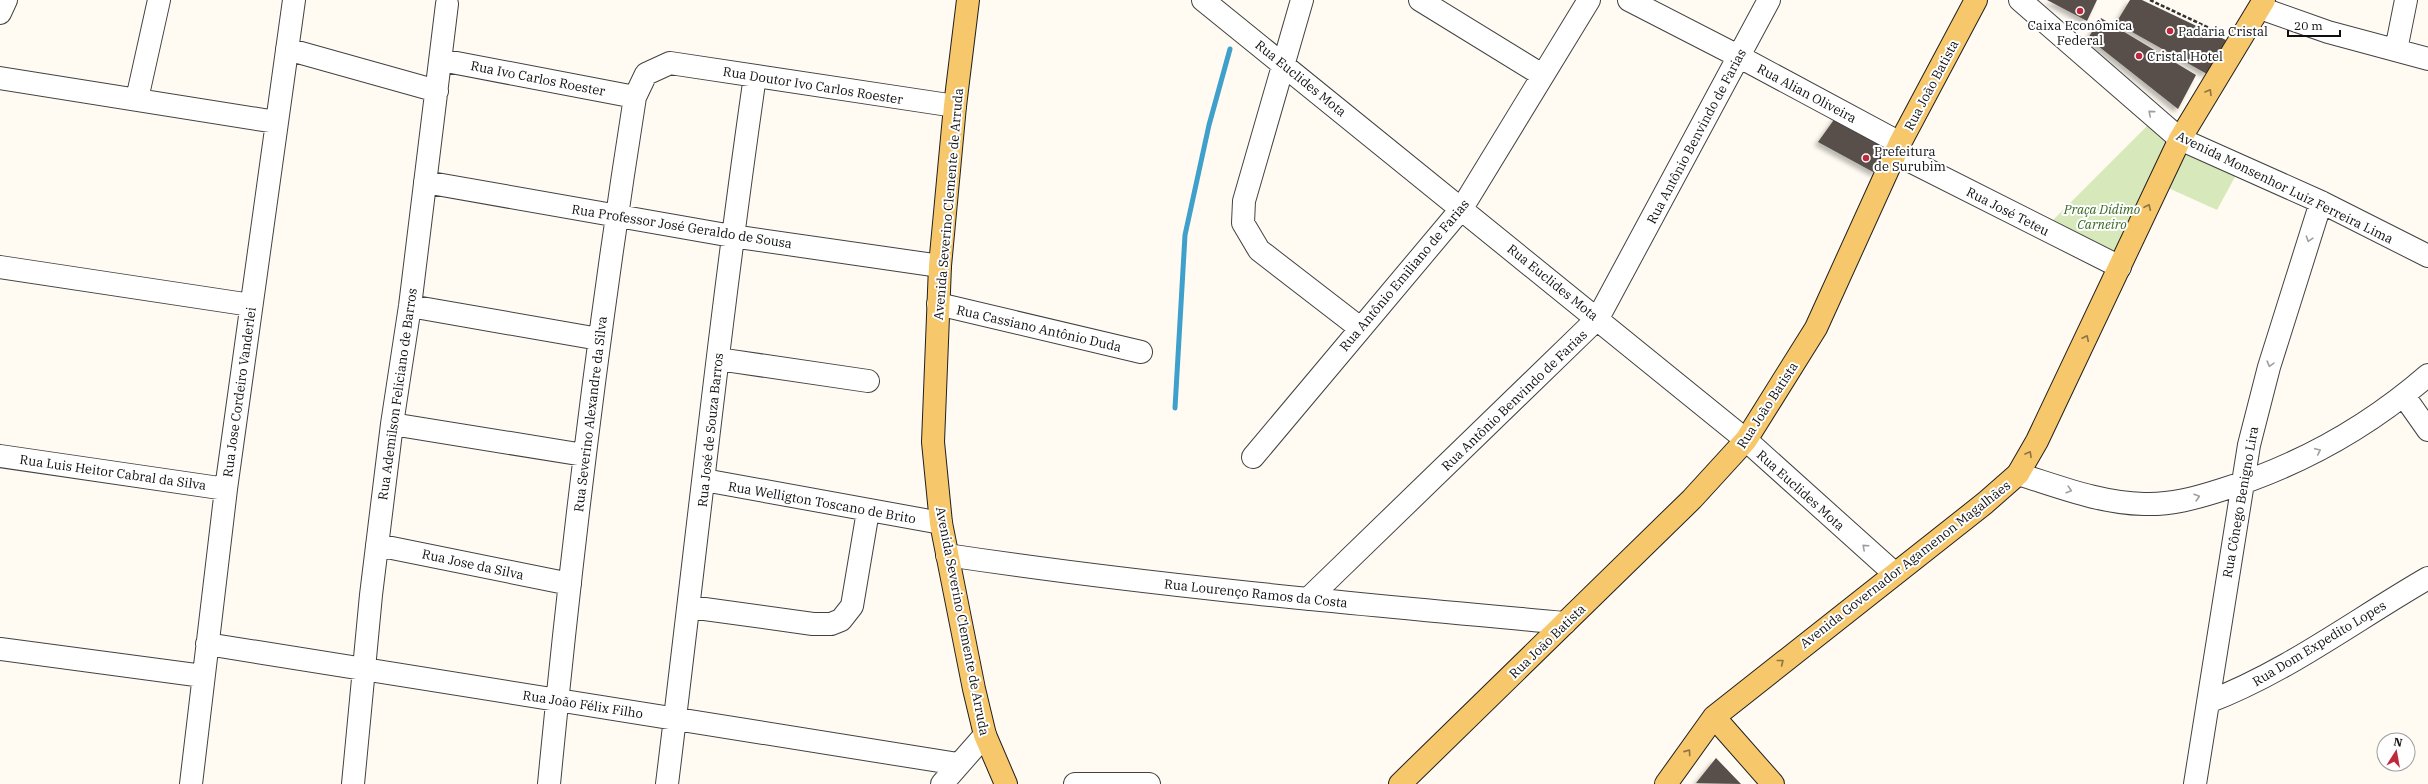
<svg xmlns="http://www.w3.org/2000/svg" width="2428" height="784" viewBox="0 0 2428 784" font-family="'IBM Plex Serif',serif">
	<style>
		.green { fill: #d7e9bb }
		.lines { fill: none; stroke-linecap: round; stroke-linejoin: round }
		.stream { stroke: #3fa0cb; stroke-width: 5 }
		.building { fill: #584f4c; filter: url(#shadow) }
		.minor-casing { stroke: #424242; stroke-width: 24 }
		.major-casing { stroke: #202020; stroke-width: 24 }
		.path { stroke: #313131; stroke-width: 2.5; stroke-dasharray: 4 2; stroke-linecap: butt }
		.minor { stroke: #fff; stroke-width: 22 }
		.major { stroke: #f6c76b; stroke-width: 22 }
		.oneway { stroke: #8e7442 }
		.oneway2 { stroke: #9f9f9f }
		.poi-dot { fill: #be293d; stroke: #fff; stroke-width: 1.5 }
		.labels { text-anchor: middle; stroke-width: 4; stroke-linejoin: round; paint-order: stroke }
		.poi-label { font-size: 13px; fill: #0f0f0f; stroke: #fff; text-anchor: start }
		.street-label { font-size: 13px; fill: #0f0f0f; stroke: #fff }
		.park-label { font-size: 13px; font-style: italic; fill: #356720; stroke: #fff }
	</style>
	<defs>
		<filter id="shadow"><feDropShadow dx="-3.5" dy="3.5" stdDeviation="2" flood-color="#0004"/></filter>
	</defs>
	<rect width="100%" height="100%" fill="#fffbf2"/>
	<path class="green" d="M2149,124L2177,138L2115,259L2048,225Z
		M2184,153L2236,175L2217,210L2166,187Z"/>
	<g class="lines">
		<path class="stream" d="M1175,408L1185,235L1209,125L1230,49"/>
	</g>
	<path class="building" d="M2047,0H2097L2087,21Z
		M2130,0H2142L2226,40L2207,74L2116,23Z
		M2101,18L2196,75L2178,109L2088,38Z
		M1838,114L1894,143L1875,173L1818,142Z
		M1716,758L1741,784L1696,783Z"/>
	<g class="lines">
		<defs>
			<path id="minor" d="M1203,0L1746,440L1894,573
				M1302,0L1244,201L1243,223L1259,250L1360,328
				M1420,0L1542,75
				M1629,0L1738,56L1900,143
				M2020,0L2180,139L2321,202L2428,256
				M2260,8L2328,32L2428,59
				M0,13L6,0
				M287,49L437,91
				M2396,50L2406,0
				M441,60L635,97
				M0,78L276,122
				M137,99L159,0
				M1896,154L2120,267
				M425,182L732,236L940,266
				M0,267L251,305
				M938,304L1141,352
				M410,306L599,339
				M718,359L868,381
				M2404,396L2428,430
				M392,424L584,455
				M0,456L226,489
				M1253,457L1462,208L1589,0
				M2018,474C2060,487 2100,503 2144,504C2171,505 2196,498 2221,490C2298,466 2367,428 2428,375
				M704,480L941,523
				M377,545L570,584
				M947,555C1152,586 1359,604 1565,623
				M1308,599L1598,318L1769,0
				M690,607L813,624H831L841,620L852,606L868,511
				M207,644L958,764
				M0,649L203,676
				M2208,702C2287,672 2355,620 2428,578
				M191,784L226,489L294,0
				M353,784L371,595L392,424L410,306L447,4
				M549,784C571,554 599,325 635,97L646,74L670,63L955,106
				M667,784C696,548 721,311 755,76
				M942,784L985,735
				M1075,784H1149
				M2195,784L2249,445L2269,367L2321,202"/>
			<path id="major" d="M968,0L955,106L940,266L933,442L941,523L974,689L985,735L1006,784
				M1714,717L1773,784
				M1400,784L1692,499L1746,440L1816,328L1900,143L1976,0
				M1666,784L1714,717L1985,503L2018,474L2037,441L2180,139L2264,0"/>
		</defs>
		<use href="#minor" class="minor-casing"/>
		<use href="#major" class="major-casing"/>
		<path class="path" d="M2150,0L2222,34"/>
		<use href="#minor" class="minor"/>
		<use href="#major" class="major"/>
	</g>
	<defs><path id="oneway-chevron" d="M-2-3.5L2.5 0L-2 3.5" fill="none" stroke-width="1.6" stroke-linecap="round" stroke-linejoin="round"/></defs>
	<g class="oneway">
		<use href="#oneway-chevron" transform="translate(2209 92) rotate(-59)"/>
		<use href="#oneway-chevron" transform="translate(2148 207) rotate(-65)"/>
		<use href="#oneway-chevron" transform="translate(2086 338) rotate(-64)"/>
		<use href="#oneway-chevron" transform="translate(2029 454) rotate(-61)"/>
		<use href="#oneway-chevron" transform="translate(1781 662) rotate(-38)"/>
		<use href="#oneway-chevron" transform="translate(1688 752) rotate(-55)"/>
	</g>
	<g class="oneway2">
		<use href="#oneway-chevron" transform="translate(2151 113) rotate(-139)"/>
		<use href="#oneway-chevron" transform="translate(2309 239) rotate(108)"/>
		<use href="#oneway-chevron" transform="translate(2270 364) rotate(106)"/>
		<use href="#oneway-chevron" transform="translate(2318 451) rotate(-25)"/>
		<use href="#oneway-chevron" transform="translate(2069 490) rotate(17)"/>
		<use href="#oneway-chevron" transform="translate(2197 497) rotate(-17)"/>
		<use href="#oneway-chevron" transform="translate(1865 547) rotate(-138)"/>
	</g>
	<g class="poi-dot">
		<circle cx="2080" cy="11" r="4"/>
		<circle cx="2170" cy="31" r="4"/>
		<circle cx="2139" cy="56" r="4"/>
		<circle cx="1866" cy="158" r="4"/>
	</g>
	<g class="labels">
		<g class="poi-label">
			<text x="2080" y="30" text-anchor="middle">Caixa Econômica<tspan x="2080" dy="15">Federal</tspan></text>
			<text x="2178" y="36">Padaria Cristal</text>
			<text x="2147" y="61">Cristal Hotel</text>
			<text x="1874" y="156">Prefeitura<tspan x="1874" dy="15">de Surubim</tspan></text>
		</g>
		<g class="street-label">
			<text transform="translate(538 78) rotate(11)" y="5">Rua Ivo Carlos Roester</text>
			<text transform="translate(1301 78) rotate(39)" y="5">Rua Euclides Mota</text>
			<text transform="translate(813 85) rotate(9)" y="5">Rua Doutor Ivo Carlos Roester</text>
			<text transform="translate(1931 85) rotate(-62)" y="5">Rua João Batista</text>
			<text transform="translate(1807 93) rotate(28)" y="5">Rua Alian Oliveira</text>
			<text transform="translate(1696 136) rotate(-62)" y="5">Rua Antônio Benvindo de Farias</text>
			<text transform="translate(2285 187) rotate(26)" y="5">Avenida Monsenhor Luiz Ferreira Lima</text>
			<text transform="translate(948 204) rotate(-85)" y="5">Avenida Severino Clemente de Arruda</text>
			<text transform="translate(2008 211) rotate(27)" y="5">Rua José Teteu</text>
			<text transform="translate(682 226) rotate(9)" y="5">Rua Professor José Geraldo de Sousa</text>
			<text transform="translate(1404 275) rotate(-50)" y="5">Rua Antônio Emiliano de Farias</text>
			<text transform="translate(1553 282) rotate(39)" y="5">Rua Euclides Mota</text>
			<text transform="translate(1039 328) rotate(13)" y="5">Rua Cassiano Antônio Duda</text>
			<text transform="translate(239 392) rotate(-82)" y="5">Rua Jose Cordeiro Vanderlei</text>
			<text transform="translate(397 394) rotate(-82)" y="5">Rua Ademilson Feliciano de Barros</text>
			<text transform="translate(1514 400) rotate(-44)" y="5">Rua Antônio Benvindo de Farias</text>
			<text transform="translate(1767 405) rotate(-57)" y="5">Rua João Batista</text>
			<text transform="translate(590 414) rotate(-83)" y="5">Rua Severino Alexandre da Silva</text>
			<text transform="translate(710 430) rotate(-84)" y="5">Rua José de Souza Barros</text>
			<text transform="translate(113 472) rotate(8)" y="5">Rua Luis Heitor Cabral da Silva</text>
			<text transform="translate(1801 490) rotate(42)" y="5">Rua Euclides Mota</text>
			<text transform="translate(822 502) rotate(10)" y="5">Rua Welligton Toscano de Brito</text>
			<text transform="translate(2240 502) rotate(-80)" y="5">Rua Cônego Benigno Lira</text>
			<text transform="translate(473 564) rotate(12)" y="5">Rua Jose da Silva</text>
			<text transform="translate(1905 564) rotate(-38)" y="5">Avenida Governador Agamenon Magalhães</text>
			<text transform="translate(1256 593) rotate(6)" y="5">Rua Lourenço Ramos da Costa</text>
			<text transform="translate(963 621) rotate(79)" y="5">Avenida Severino Clemente de Arruda</text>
			<text transform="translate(1547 641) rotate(-44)" y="5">Rua João Batista</text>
			<text transform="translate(2319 643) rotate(-31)" y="5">Rua Dom Expedito Lopes</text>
			<text transform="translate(583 704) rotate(9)" y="5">Rua João Félix Filho</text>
		</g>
		<g class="park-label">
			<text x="2102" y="214">Praça Dídimo<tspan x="2102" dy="15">Carneiro</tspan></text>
		</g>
	</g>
	<g transform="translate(2396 752) rotate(11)"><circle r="19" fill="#ffffff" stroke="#9f9f9f"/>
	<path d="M0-3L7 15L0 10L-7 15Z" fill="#be293d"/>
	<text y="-6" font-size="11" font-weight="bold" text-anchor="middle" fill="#0f0f0f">N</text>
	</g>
	<path d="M2288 30v6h52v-6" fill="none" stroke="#0f0f0f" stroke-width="2"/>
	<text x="2294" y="30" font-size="12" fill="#0f0f0f" stroke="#ffffff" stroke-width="3" paint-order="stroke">20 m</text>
</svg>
